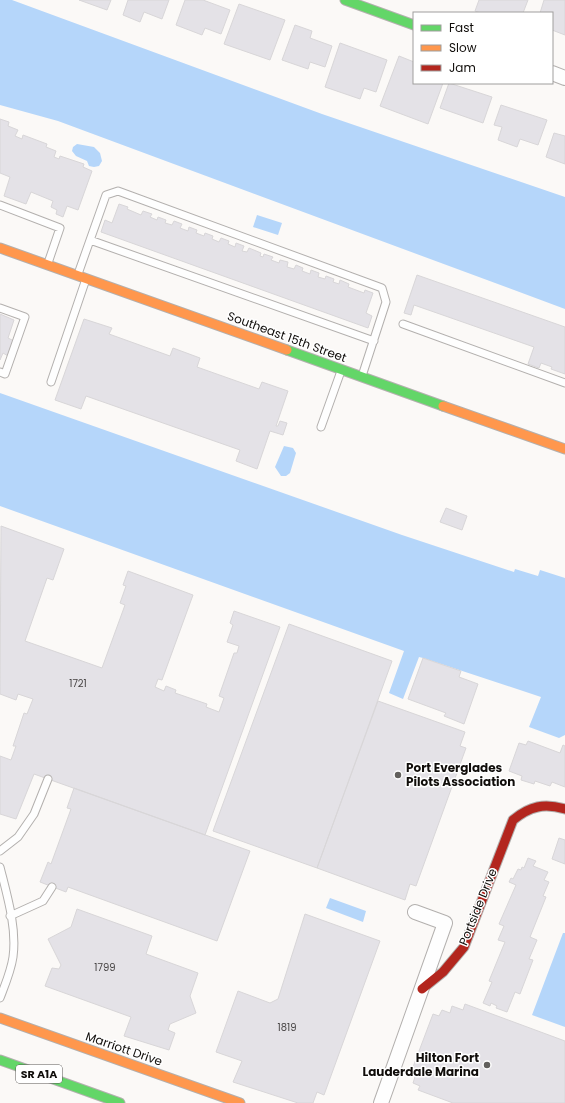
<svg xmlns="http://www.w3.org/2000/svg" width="565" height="1103" viewBox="0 0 565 1103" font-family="Poppins,sans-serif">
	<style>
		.water { fill: #b5d6fa }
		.building { fill: #e4e2e7; stroke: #d8d6d8 }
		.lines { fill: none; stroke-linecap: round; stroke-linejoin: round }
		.lane-casing { stroke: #b3b0ae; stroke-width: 9 }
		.street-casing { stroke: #b3b0ae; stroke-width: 16 }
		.fast-casing { stroke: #b3b0ae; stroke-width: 11 }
		.slow-casing { stroke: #b3b0ae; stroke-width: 11 }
		.jam-casing { stroke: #b3b0ae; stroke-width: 11 }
		.lane { stroke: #fefefe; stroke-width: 7 }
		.street { stroke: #fefefe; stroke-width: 14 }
		.fast { stroke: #63d668; stroke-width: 9 }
		.slow { stroke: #ff974d; stroke-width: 9 }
		.jam { stroke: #b3261e; stroke-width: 9 }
		.poi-dot { fill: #62605d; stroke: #fff; stroke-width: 1.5 }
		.labels { text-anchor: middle; stroke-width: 3; stroke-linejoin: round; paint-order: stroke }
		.number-label { font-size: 10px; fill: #474444 }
		.shield { fill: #fff; stroke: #585654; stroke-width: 1 }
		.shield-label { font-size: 11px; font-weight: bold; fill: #100d0a }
		.street-label { font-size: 12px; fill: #100d0a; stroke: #fff }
		.poi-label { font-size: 12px; font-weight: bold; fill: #100d0a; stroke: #fff; text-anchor: start }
	</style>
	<rect width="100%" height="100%" fill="#fbf9f7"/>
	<path class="water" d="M0,0H12L322,114L565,197V309L58,121L0,105Z
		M77,144L94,147L100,153L102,161L99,166L94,167L89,166L87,161L76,156L72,151L73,147Z
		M257,215L282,223L278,235L253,227Z
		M0,393L402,535L514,572L515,569L538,576L540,570L565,578V735L559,738L529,727L541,697L423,658L419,657L403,699L389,693L404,651L0,506Z
		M284,446L293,448L296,453L290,473L286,476H281L275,467Z
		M330,898L366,911L363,922L326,908Z
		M563,933H565V1027L532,1015Z"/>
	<path class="building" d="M79,0H111L107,10Z
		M128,0H169L162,19L144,12L140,22L123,15Z
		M185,0H203L230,10L221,34L205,28L202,35L176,25Z
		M479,0H528L523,13H481L475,11Z
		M544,0H565V35L552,30V13H540Z
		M239,4L285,20L270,60L224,44Z
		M295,25L312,31L310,38L332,46L325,67L310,62L308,69L282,60Z
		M340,43L387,60L376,92L364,88L360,99L325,87Z
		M399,56L414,62V83H443L428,124L380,106Z
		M449,83L492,97L483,123L440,108Z
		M501,105L547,120L538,145L520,139L517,147L498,140L502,127L494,125Z
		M0,119L9,122L8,126L18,130L15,136L22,139L23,135L47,144L46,147L56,151L54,157L59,159L60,156L84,164L83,167L92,171L78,210L67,206L63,217L56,214L57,210L51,207L53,201L31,192L26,204L4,196L10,177L0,173Z
		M554,133L565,136V164L546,157Z
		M119,204L128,207L127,209L141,215L143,211L152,214L150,217L157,220L158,217L166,220L165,223L172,225L174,221L182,224L180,228L188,231L189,227L197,230L196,233L204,236L205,233L213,236L212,239L219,242L221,238L229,241L228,244L235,247L236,243L244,246L242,251L247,252L249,248L261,253L260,256L263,257L264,254L273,257L271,260L279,263L280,260L288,262L287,267L294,269L296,265L303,268L302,271L310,274L311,270L319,273L318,277L325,279L326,276L334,279L333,282L339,284L340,280L349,284L348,287L364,293L365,290L373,293L366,313L372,316L368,328L101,232L105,220L112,223Z
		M417,275L565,327V374L551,369L552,367L541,363L539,368L528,364L534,347L414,305L411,315L404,313Z
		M0,314L14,320L8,338L14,341L8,356L3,353L0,360Z
		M84,319L112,328L109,334L170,356L173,348L200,358L197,367L259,389L262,382L288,391L276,426H278L280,421L287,423L283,435L270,431L257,469L236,461L240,450L86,396L81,409L55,400Z
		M446,508L467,516L462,530L440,522Z
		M1,526L64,549L53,580L47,578L25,641L102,668L125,605L120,603L126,586L123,585L128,571L193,595L162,680L158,679L155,687L164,691L166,686L176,690L175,693L207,704L206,707L219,712L224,698L219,696L234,653H237L239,646L227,642L233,625L230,623L234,611L280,627L205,835L34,774L16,819L0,814V756L11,760L16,746H13L24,713L27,714L33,699L18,694L16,700L0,694Z
		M289,624L392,661L317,868L213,831Z
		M423,658L461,671L459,677L478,684L464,724L444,716L446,713L408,699Z
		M378,701L465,732L460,746L466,748L416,886L410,884L405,900L317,868Z
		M528,741L560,753L563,745L565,746V787L552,782L550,786L535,781L534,784L521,780L522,776L509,771L519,743L526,745Z
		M74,788L250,851L217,941L68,887L66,892L40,882L48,862L51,864L71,809L67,808Z
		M559,838L565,840V864L552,859Z
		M528,858L536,861L533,866L548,872L544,880L549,882L543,896L546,897L530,937L537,940L529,959L533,960L520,994L515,992L507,1012L496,1008L497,1006L491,1003L490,1006L483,1003L492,982L489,981L505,942L498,940L504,926L499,924L516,885L509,882L511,878L513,879L518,869L521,870L522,867L524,868Z
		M77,909L152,936L146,954L198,973L190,996L196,1013L170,1024L168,1030L175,1033L169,1050L124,1036L131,1017L45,986L52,968L59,969L61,965L48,939L71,927Z
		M305,914L380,941L324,1095L317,1092L313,1103H298L233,1082L242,1061L216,1052L238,991L270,1003L278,999Z
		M465,1004L565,1041V1103H453L418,1090L420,1086L413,1083L415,1077L410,1075L433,1014L439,1016L442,1010L450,1013L452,1006L463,1010Z"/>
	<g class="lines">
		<defs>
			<path id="lane" d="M0,205L60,228L48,263
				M90,240L374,341
				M78,274L106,195L118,191L382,288L386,302L362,376
				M0,308L25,317L5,374L0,372
				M403,324L565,383
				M51,382L86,279
				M321,427L341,371
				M0,851L18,837L34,814L48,779
				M0,867C7,895 17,928 13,957C11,971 5,985 0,998
				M10,916L43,901L52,887"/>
			<path id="street" d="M552,73L565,78
				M381,1103L445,923L415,912"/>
			<path id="fast" d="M345,0L414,25
				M287,350L443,406
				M0,1060L120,1103"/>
			<path id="slow" d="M0,248L287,350
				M443,406L565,449
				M0,1018L240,1103"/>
			<path id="jam" d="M422,989L443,972L464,947L513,820C530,806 544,803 565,809"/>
		</defs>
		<use href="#lane" class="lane-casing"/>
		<use href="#street" class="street-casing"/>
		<use href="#fast" class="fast-casing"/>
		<use href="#slow" class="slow-casing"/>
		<use href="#jam" class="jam-casing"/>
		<use href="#lane" class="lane"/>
		<use href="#street" class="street"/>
		<use href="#fast" class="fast"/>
		<use href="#slow" class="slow"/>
		<use href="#jam" class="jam"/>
	</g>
	<g class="poi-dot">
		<circle cx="398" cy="775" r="4"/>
		<circle cx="487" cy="1065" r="4"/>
	</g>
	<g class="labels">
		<g class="number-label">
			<text x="78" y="687">1721</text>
			<text x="105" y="971">1799</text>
			<text x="287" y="1031">1819</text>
		</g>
		<rect class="shield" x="16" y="1065" width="46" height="18" rx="3"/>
		<g class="shield-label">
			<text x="39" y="1078">SR A1A</text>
		</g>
		<g class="street-label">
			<text transform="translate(287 337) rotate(20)" y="4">Southeast 15th Street</text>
			<text transform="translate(478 907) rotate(-68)" y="4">Portside Drive</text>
			<text transform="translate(124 1049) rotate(19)" y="4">Marriott Drive</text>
		</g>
		<g class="poi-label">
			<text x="406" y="772">Port Everglades<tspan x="406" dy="14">Pilots Association</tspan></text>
			<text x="479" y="1062" text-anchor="end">Hilton Fort<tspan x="479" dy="14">Lauderdale Marina</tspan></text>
		</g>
	</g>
	<rect x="413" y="12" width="140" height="72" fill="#ffffff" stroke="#9f9e9d"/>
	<rect x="421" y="25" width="20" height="6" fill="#63d668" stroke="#9f9e9d"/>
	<text x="449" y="32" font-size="12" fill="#100d0a">Fast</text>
	<rect x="421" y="45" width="20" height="6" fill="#ff974d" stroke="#9f9e9d"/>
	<text x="449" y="52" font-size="12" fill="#100d0a">Slow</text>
	<rect x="421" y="65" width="20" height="6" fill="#b3261e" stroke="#9f9e9d"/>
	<text x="449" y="72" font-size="12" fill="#100d0a">Jam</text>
</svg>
